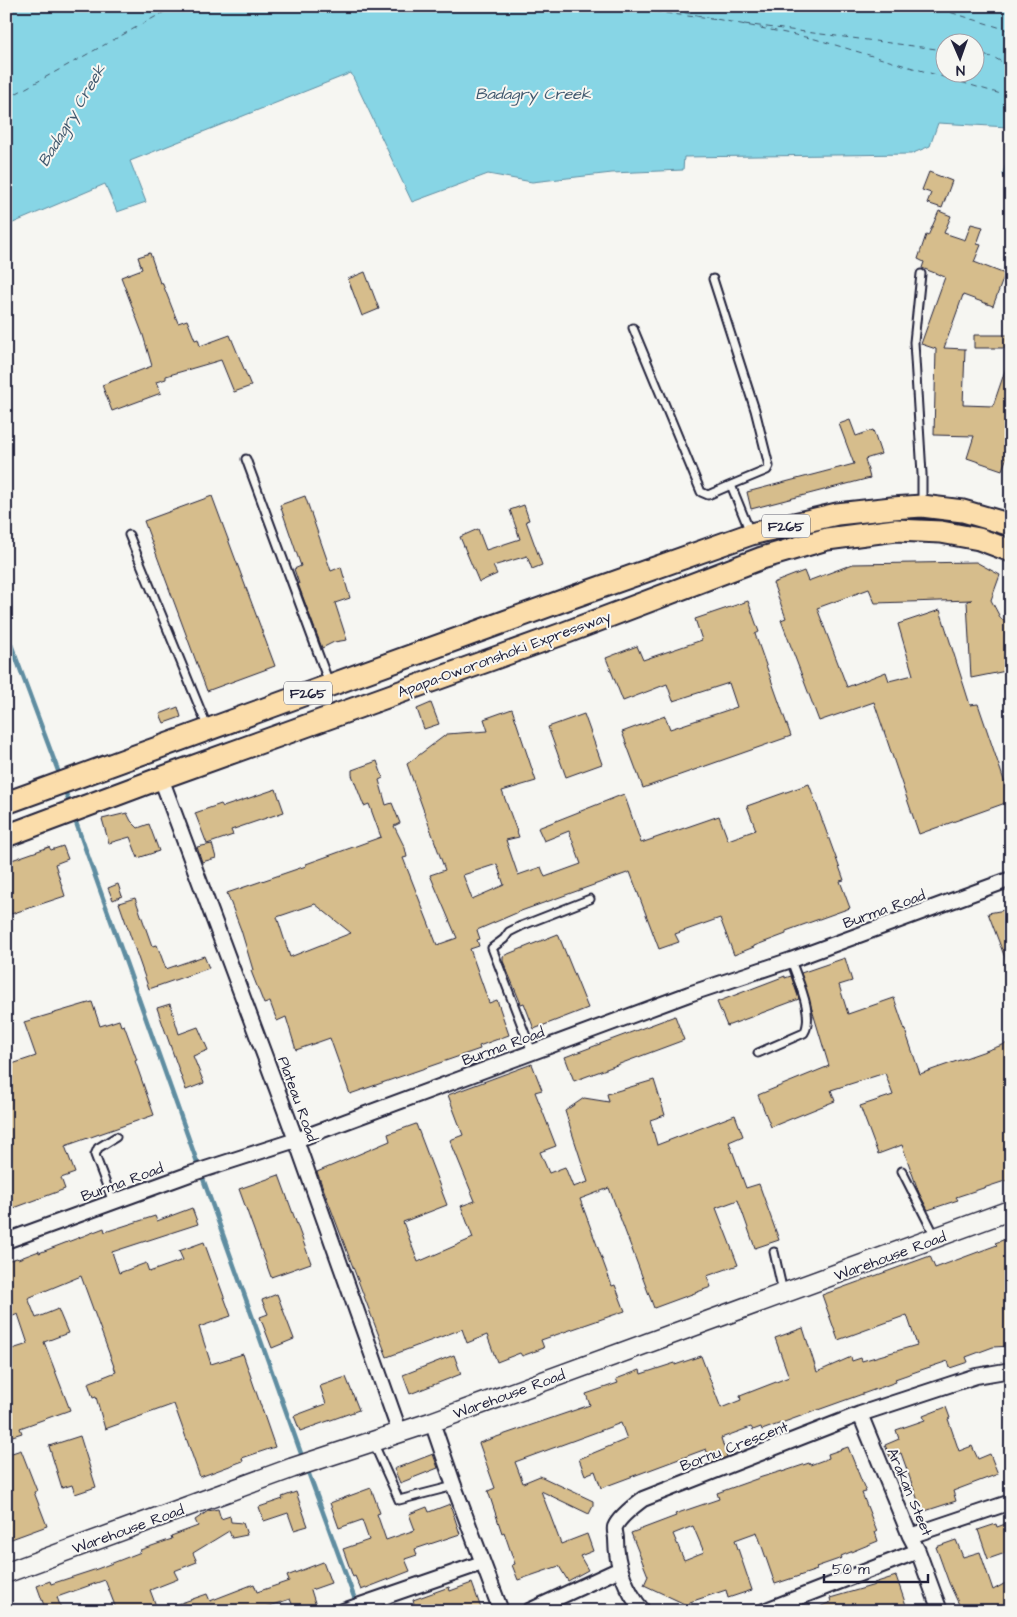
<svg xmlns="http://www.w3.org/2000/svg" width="1017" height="1617" viewBox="0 0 1017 1617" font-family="'Architects Daughter',sans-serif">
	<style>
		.water { fill: #87d5e5; stroke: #5f8da1; fill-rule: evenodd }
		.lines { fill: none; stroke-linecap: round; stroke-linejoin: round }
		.stream { stroke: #5f8da1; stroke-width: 4.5 }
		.ferry { stroke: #40586e; stroke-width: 1; stroke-dasharray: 6 5; stroke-linecap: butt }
		.building { fill: #d6bd8c; stroke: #22223b; fill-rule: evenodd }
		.service-casing { stroke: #22223b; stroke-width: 11 }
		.minor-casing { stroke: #22223b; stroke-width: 18 }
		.secondary-casing { stroke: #22223b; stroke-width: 22 }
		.primary-casing { stroke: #22223b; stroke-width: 25 }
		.path { stroke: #22223b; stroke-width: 2.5; stroke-dasharray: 5 4; stroke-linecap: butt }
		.service { stroke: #f6f6f2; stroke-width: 7 }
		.minor { stroke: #f6f6f2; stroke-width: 14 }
		.secondary { stroke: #f6f6f2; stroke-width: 19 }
		.primary { stroke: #fbddab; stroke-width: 21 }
		.labels { text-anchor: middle; stroke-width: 4; stroke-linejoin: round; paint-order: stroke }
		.shield { fill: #f6f6f2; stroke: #626272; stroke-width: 1 }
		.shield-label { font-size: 14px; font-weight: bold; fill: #22223b }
		.street-label { font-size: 15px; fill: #22223b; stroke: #f6f6f2 }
		.water-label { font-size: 16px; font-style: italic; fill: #40586e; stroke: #f6f6f2 }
	</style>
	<rect width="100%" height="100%" fill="#f6f6f2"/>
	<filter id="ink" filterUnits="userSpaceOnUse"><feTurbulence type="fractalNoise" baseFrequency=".02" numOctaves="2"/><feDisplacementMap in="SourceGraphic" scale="10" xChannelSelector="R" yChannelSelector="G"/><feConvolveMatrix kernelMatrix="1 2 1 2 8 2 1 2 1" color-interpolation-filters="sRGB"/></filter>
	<g filter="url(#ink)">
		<path class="water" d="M6,6H1011V193L1003,174L1010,148L1008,127L938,123L930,146L911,154L684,157L683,170L612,173L532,182L488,174L412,202L351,73L130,161L146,202L117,212L105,184L6,226ZM944,42H974V72H944Z"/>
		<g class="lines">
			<path class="stream" d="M6,631L60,776
				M64,788L70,805
				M74,817L303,1459
				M307,1469L357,1605"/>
			<path class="ferry" d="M611,6L718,20
				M652,6L815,39L1011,97
				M930,6L1011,31
				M744,24L944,50
				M974,54L993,57L1011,67
				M6,99L175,6"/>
		</g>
		<path class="building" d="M929,172L952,181L942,208L927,203L931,193L922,190Z
			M939,211L951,216L944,233L965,240L971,224L983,227L977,244L981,245L974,262L1005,274L993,306L963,295L944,348L965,349L963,405L993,406L1009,359H1011V446L1002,470L967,458L974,436L934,435L936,349L921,344L945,277L922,268L924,262L918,259L926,235L928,236Z
			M150,253L160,283L162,282L178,323L187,320L195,340L198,339L200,346L230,335L251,386L234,392L221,360L166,376V379L156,382L161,393L112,411L102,385L152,366L143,335L121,277L142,269L138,257Z
			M365,272L379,309L362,316L348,279Z
			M974,335H1008V348H974Z
			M850,420L856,436L873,430L881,454L865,459L870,478L751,509L747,492L854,464L839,424Z
			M212,496L275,666L207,691L144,521Z
			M305,496L331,571L341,567L350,598L335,603L347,640L334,642L322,648L298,584H299L294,569L301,566L280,505Z
			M524,505L529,520L526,521L542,565L532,569L527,556L493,566L497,574L479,582L460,537L478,529L486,550L520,539L510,510Z
			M976,562L1000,575L991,600L1001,619L1011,625V670L971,678L967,601L972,600L875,603L869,589L817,608L847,687L886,672L889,681L913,675L898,624L940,610L970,705L978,704L1011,801L919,834L874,702L819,721L781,620L786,618L773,583L804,571L808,581L853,564Z
			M748,601L759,632L755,634L791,736L643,788L622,732L665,716L670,729L737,707L729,683L673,701L667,684L623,701L606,658L637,646L643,660L702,640L695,619Z
			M431,703L439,724L424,729L417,709Z
			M178,707L181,717L164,723L160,714Z
			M512,709L536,781L502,791L519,837L506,840L518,875L541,867L545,877L581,864L569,831L544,841L538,828L624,794L641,843L719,816L728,840L756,830L747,806L809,784L844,880L840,881L850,908L786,931V934L754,946V947L734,955L720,918L675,934L679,942L659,949L630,872L521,911L477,930L480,939L477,940L479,946L470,949L489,1003L497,1000L509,1035L479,1046L480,1049L350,1094L330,1038L296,1050L286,1017L277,1021L270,1002L264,1004L251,971L253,970L241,930L227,893L306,866V864L381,837L369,804L364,806L352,775V770L377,761L383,778L379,780L386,805L392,803L400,823L394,826L405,848L407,857L403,858L437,945L457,938L430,875L445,870L407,764L447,734L488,731L484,719ZM497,864L504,885L472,899L463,875ZM315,904L351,933L290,957L277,917Z
			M584,714L602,764L566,777L548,727Z
			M276,789L284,812L231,830L233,835L207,844L195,813L221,804L223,807Z
			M127,813L131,821L138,828L149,824L159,851L138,858L130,837L109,843L102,819Z
			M212,844L216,858L202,862L197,847Z
			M63,846L68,859L55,864L65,896L11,914L6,897V886L9,885L6,876V862L49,847L51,850Z
			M118,884L122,896L113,900L108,888Z
			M135,898L152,946L157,945L166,969L204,956L209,968L149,989L119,903Z
			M1011,909V971H1010L988,913Z
			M558,934L588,1008L534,1029L524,1003L521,1004L503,961V956Z
			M845,958L852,981L839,985L848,1014L894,998L920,1074L1011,1042V1162L1008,1163L1011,1172V1179L956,1197L958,1200L928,1210L919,1193L902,1145L878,1154L860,1106L893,1095L885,1073L831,1090L835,1101L771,1127L758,1095L829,1066L801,973Z
			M785,976V978L791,976L799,999L727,1026L717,1002Z
			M92,1002L100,1026L119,1020L121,1026L124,1025L137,1060L135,1061L154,1115L65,1146L75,1173L61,1178L65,1189L6,1211V1066L36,1056L24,1022Z
			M170,1004L179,1034L198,1027L208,1050L193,1056L204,1083L186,1090L157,1008Z
			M675,1016L684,1040L574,1081L565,1057Z
			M532,1064L542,1090L535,1092L556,1146L540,1152L549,1173L565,1167L573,1187L588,1182L565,1111L584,1098L609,1102L607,1094L654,1080L665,1115L650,1120L657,1145L735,1115L743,1136L729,1142L746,1188L759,1184L779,1240L755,1248L738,1200L716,1208L738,1265L707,1276L711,1287L654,1308L609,1188L580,1199L612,1286L615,1285L625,1311L541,1340L544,1348L522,1356L520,1353L497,1362L487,1335L467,1343L462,1329L387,1357L317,1172L390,1141L388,1134L416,1124L447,1205L403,1222L418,1262L473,1238L461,1206L475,1201L450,1140L463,1135L448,1095Z
			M279,1175L311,1263L271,1277L239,1189Z
			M192,1208L198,1224L112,1252L119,1273L146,1263L149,1272L183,1260L179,1251L204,1242L231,1316L199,1327L211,1364L243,1354L275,1447L242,1458L243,1461L200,1477L174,1404L105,1429L96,1397L93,1398L88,1383L116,1372L81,1276L28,1298L36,1318L58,1309L68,1333L44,1342L70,1410L20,1428L22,1433L6,1438V1351L28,1344L18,1314L6,1319V1261L17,1258L18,1259L39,1251V1253L104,1228L105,1232L155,1216L157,1221Z
			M1011,1237V1346L993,1347L966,1357L968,1362L950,1368L948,1361L918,1371L895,1379L896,1382L762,1430L761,1427L753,1430L751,1427L721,1438L727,1457L711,1463L706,1449L601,1488L595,1471L585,1475L579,1459L627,1439L621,1423L515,1462L523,1483L540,1476L593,1501V1506L589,1514L541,1491L561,1544L587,1534L593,1551L580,1556L588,1570L568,1581L559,1566L518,1580L512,1565L515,1564L504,1532L502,1533L488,1491L495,1488L479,1443L590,1405L586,1394L618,1383L616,1379L640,1370L641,1374L675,1363V1365L701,1356L721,1408L741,1400L740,1396L789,1377L775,1338L803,1328L817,1372L851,1357L852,1361L861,1358L862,1361L917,1345L907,1315L838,1340L822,1295L930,1256L935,1268L997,1245L995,1243Z
			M277,1294L294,1339L272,1348L260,1317L268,1314L262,1300Z
			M454,1355L461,1374L410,1394L403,1375Z
			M346,1377L359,1410L300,1431L294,1416L326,1404L320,1386Z
			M946,1407L950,1418L948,1419L959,1451L972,1446L978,1459L990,1454L998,1474L953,1491L956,1501L922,1512L901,1453L890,1457L885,1445L899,1439L896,1430L925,1420L923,1416Z
			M80,1436L96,1487L75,1494L72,1485L62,1488L49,1446Z
			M848,1447L866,1492L862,1493L877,1532H875L878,1541L841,1556L842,1558L816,1567L817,1570L775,1584L757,1532L735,1540L752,1590L728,1598L726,1590L690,1602L689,1606L644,1585L648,1576L631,1533L676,1516L675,1514L719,1499L717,1493L762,1477L782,1471V1472L809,1463L810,1465L829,1458L828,1454ZM693,1526L704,1552L684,1560L673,1534Z
			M21,1450L37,1491L34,1492L47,1526L6,1541V1455Z
			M433,1454L438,1468L400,1483L394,1469Z
			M371,1488L380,1513L377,1514L386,1540L415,1530L409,1514L427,1507L429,1512L450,1504L460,1534L415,1549L417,1555L405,1559L410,1571L361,1590L355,1576L353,1577L343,1549L369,1540L362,1520L339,1528L330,1503Z
			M296,1492L308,1526L294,1530L288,1513L264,1521L259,1507L283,1499L282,1497Z
			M218,1509L221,1519L230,1516L231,1522L243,1523L247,1535L232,1538L229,1531L193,1553L197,1562L174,1571L178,1579L150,1590L158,1611H117L105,1580L57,1597L62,1611H46L37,1586L50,1581L51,1584L97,1569L141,1552L140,1550L172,1539L171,1536L198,1526L195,1520L208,1511Z
			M1011,1522V1551L988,1559L978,1530L996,1524L997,1527Z
			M956,1540L963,1557L980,1552L993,1590L1011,1580V1607L1003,1611H962L949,1583L936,1547Z
			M323,1562L331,1583L311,1590L316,1606L302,1611H295L290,1599L255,1611H164V1609L207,1594L210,1601L254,1584L257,1592L289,1581L287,1576Z
			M896,1576L908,1611H810L831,1602L830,1598L875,1585L874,1583Z
			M472,1583L482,1611H464L462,1605L443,1611H416L413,1600L449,1587L450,1591Z"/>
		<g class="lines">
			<defs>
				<path id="service" d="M921,274L914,342L922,474V504
					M713,279L755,410L769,466L767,470L731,485
					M633,328L701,492L708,495L731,485L750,532
					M246,459L329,683
					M129,535L207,726
					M532,1052L492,948L504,939L509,932L521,926L590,899
					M758,1053L804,1033C815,1015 797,979 791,960
					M902,1171L935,1236
					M113,1202L95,1155L98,1148L116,1137
					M774,1252L783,1292
					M373,1442L399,1500L454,1486"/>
				<path id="minor" d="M161,778L296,1140L400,1433
					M6,1241L190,1174L296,1140L689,994L791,960L1011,879
					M860,1414L910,1536L918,1551L940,1611
					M432,1422L454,1486L501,1611
					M910,1536L1011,1502
					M343,1611L482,1563
					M529,1611L620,1569
					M643,1611C626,1591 616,1565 616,1539C616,1535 614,1530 615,1527C619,1517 635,1505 643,1499L860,1414L976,1376L1011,1370
					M764,1611L918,1551"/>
				<path id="secondary" d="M6,1573L292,1468L432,1422L1011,1210"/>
				<path id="primary" d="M6,803L570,598L751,534L837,514L892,508L922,506L963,511L1011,525
					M6,836L161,778L562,634L762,558L827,539L896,530L941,532L979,539L1011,551"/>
			</defs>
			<use href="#service" class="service-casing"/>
			<use href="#minor" class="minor-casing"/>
			<use href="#secondary" class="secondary-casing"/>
			<use href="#primary" class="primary-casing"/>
			<path class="path" d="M6,772L10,784"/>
			<use href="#service" class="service"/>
			<use href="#minor" class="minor"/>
			<use href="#secondary" class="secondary"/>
			<use href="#primary" class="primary"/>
		</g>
	</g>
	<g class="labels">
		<g class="shield">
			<rect x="762" y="514.5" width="48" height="23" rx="4"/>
			<rect x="284" y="681.5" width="48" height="23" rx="4"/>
		</g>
		<g class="shield-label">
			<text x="786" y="531">F265</text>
			<text x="308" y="698">F265</text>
		</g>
		<g class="street-label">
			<text transform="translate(504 654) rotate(-20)" y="5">Apapa-Oworonshoki Expressway</text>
			<text transform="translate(884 909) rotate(-20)" y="5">Burma Road</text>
			<text transform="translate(503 1046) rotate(-20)" y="5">Burma Road</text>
			<text transform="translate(298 1099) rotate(70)" y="5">Plateau Road</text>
			<text transform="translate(122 1182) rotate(-20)" y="5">Burma Road</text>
			<text transform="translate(890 1256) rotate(-20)" y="5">Warehouse Road</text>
			<text transform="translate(509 1394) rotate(-20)" y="5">Warehouse Road</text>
			<text transform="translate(734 1446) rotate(-21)" y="5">Bornu Crescent</text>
			<text transform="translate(910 1492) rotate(67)" y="5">Arakan Steet</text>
			<text transform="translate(128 1529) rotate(-20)" y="5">Warehouse Road</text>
		</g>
		<g class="water-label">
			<text x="533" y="99">Badagry Creek</text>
			<text transform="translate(71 115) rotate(-59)" y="6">Badagry Creek</text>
		</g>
	</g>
	<rect width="1017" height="1617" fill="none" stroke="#f6f6f2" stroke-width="25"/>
	<rect x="12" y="12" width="992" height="1592" fill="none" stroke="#22223b" stroke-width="2" filter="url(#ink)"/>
	<g transform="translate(960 58) rotate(178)"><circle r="24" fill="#f6f6f2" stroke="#a1a1a9"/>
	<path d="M0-4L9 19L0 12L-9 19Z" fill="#22223b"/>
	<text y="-8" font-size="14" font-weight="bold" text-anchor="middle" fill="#22223b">N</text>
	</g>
	<path d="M824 1574v8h104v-8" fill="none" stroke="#22223b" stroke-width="2.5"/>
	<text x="832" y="1574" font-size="15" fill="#22223b" stroke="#f6f6f2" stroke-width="4" paint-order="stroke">50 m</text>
</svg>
